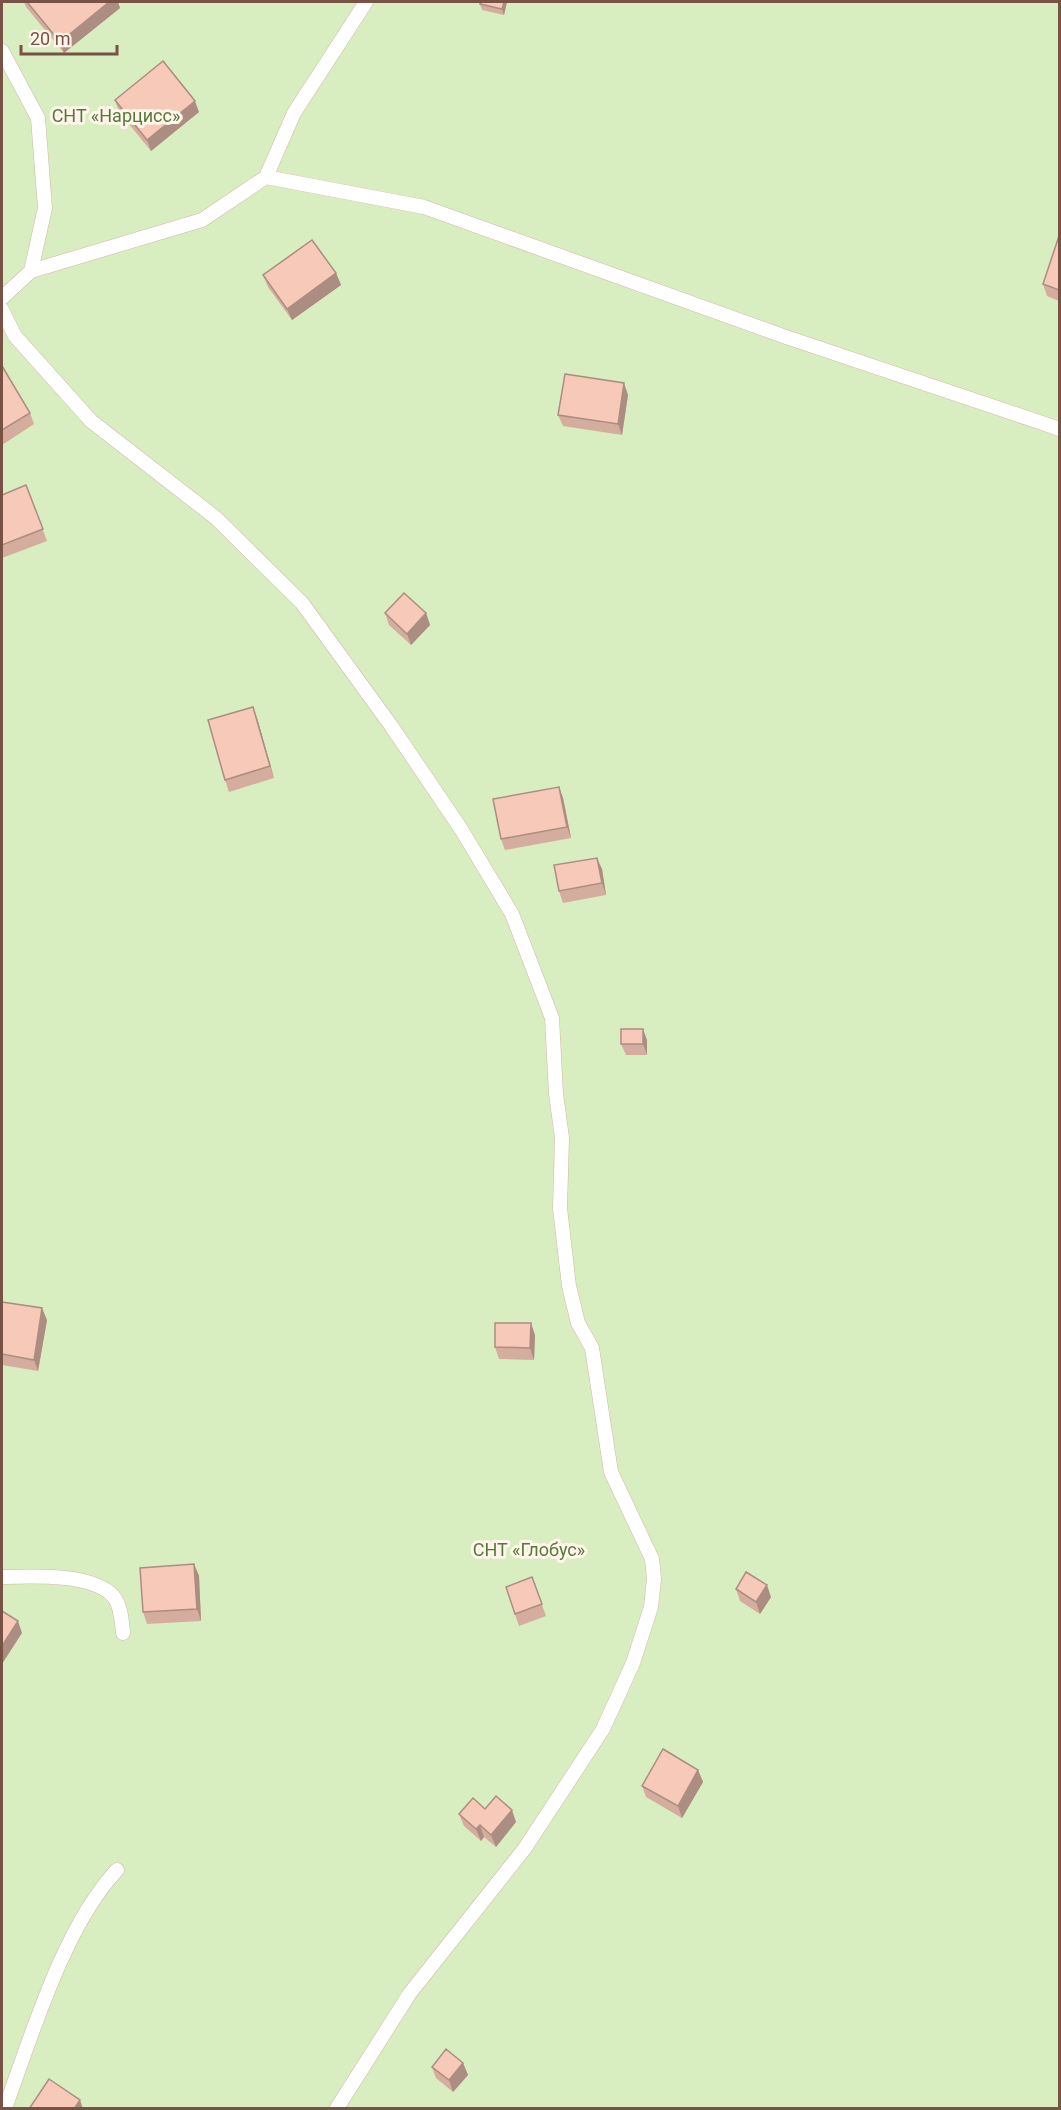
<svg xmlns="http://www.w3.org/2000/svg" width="1061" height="2110" viewBox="0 0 1061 2110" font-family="Roboto,sans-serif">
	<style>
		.green { fill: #d8edc0 }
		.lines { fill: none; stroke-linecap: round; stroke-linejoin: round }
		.service-casing { stroke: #d3b8ab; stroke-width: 15 }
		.service { stroke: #fff; stroke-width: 14 }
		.wall { fill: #d4ad9e }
		.shaded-wall { fill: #ac8d81 }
		.building { fill: #f6c9b8; stroke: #ac8d81; stroke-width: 1.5 }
		.labels { text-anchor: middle; stroke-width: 6; stroke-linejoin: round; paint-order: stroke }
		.park-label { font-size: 18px; fill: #567a3b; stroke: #fff5eb }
	</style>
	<rect width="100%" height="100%" fill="#fef0e3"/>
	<path class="green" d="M2,2H1059V2108H2Z"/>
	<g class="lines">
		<defs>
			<path id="service" d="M2,51L38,118L45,208L31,271
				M266,177L424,207L786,337L1060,429
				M2,298L31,271L202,220L266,177L294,113L366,2
				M2,310L15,336L91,421L216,518L302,603L392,727L461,829L512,914L552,1018L556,1094L562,1138L560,1208L569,1286L578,1323L592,1348L611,1472L652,1559L654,1579L651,1607L633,1663L603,1729L525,1848L410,1993L337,2108
				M2,1577C31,1576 94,1573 114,1597C121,1606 122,1622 123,1633
				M5,2108C32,2035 64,1926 117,1870"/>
		</defs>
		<use href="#service" class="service-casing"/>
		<use href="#service" class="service"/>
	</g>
	<path class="wall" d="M24,2H118L120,8L64,53L26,7Z
		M481,2H507L504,15L482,10L480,4Z
		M115,100L199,112L151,151L119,112Z
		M1059,236V301L1047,296L1043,284Z
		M336,273L341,285L292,320L268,287L263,275Z
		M2,366L30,413L34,424L2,445Z
		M628,395L622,435L563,426L558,415Z
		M26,485L47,541L2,558V495Z
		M385,613H426L430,625L411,645L389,625Z
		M257,718L274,778L229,792L225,780Z
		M559,787L563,798L571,838L505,850L501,839Z
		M602,869L606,895L563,903L559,891Z
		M647,1040V1055H626L621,1044Z
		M2,1302L47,1320L38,1371L2,1365Z
		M535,1335L534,1360L499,1359L495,1347Z
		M194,1564L199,1576L201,1621L147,1624L143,1612Z
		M532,1577L546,1616L519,1626L506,1587Z
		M736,1589L771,1597L760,1614L740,1601Z
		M698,1770L703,1782L682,1818L646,1797L642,1786Z
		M485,1809L516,1822L496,1847L484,1837L481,1841L464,1826L459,1814Z
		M463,2063L468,2075L453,2092L436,2078L432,2067Z"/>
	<path class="shaded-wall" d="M109,2H118L120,8L64,53L60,42Z
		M504,2H507L504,15L502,9Z
		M195,101L199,112L151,151L147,140Z
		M336,273L341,285L292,320L287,309Z
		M624,383L628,395L622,435L618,424Z
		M426,613L430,625L411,645L407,634Z
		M253,707L257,718L274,778L270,766Z
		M559,787L563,798L571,838L567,827Z
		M597,858L602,869L606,895L602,883Z
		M643,1029L647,1040V1055L643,1044Z
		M42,1308L47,1320L38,1371L34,1360Z
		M531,1323L535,1335L534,1360L530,1348Z
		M194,1564L199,1576L201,1621L197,1609Z
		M767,1585L771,1597L760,1614L756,1602Z
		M18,1621L22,1633L2,1664V1646Z
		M698,1770L703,1782L682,1818L678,1806Z
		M512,1810L516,1822L496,1847L491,1835Z
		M480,1825L484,1837L481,1841L476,1829Z
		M463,2063L468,2075L453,2092L449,2080Z
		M80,2100L83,2109H74Z"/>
	<path class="building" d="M27,2H109L60,42Z
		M481,2H504L502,9L480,4Z
		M163,61L195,101L147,140L115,100Z
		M1059,236V290L1043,284Z
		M312,240L336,273L287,309L263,275Z
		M2,366L30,413L2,430Z
		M565,374L624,383L618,424L558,415Z
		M26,485L43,529L2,545V495Z
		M404,593L426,613L407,634L385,613Z
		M253,707L270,766L225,780L208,720Z
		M559,787L567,827L501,839L493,799Z
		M597,858L602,883L559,891L554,865Z
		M621,1029H643V1044H621Z
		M2,1302L42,1308L34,1360L2,1354Z
		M495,1323H531L530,1348L495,1347Z
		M194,1564L197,1609L143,1612L140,1568Z
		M746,1572L767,1585L756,1602L736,1589Z
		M532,1577L542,1604L515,1614L506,1587Z
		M2,1611L18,1621L2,1646Z
		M663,1749L698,1770L678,1806L642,1786Z
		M496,1796L512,1810L491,1835L480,1825L476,1829L459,1814L473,1798L485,1809Z
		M446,2049L463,2063L449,2080L432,2067Z
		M49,2079L80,2100L74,2109H29Z"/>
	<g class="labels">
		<g class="park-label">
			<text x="116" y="122">СНТ «Нарцисс»</text>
			<text x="529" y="1556">СНТ «Глобус»</text>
		</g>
	</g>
	<rect width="1061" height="2110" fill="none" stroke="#795246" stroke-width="6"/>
	<path d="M21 45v9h96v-9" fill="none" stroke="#795246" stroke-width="3"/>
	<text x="30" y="45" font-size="18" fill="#795246" stroke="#fff5eb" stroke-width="4.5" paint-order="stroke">20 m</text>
</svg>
